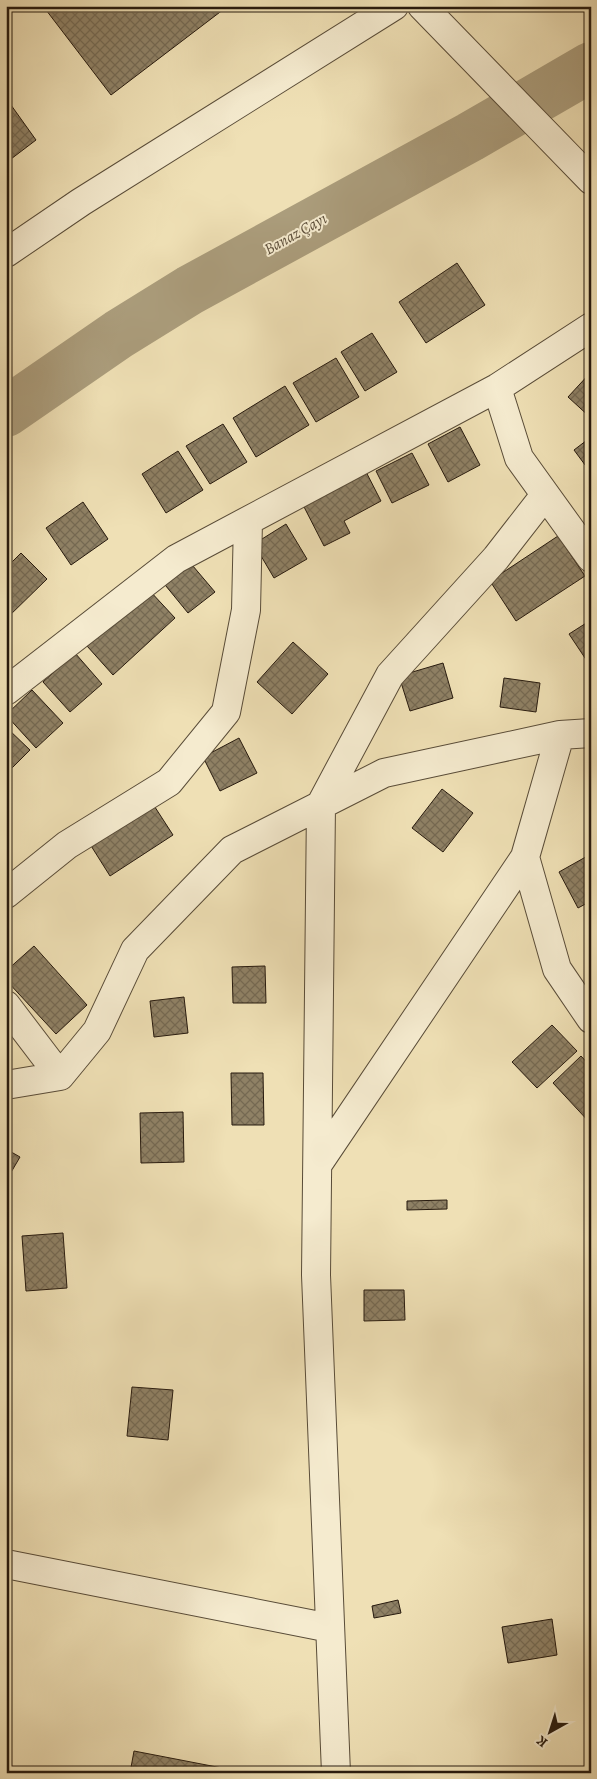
<svg xmlns="http://www.w3.org/2000/svg" width="597" height="1779" viewBox="0 0 597 1779" font-family="Alegreya,serif">
	<style>
		.lines { fill: none; stroke-linecap: round; stroke-linejoin: round }
		.river { stroke: #ab9d7c; stroke-width: 50 }
		.building { fill: url(#building-cross-hatch); stroke: #271a0e }
		.minor-casing { stroke: #594c38; stroke-width: 30 }
		.minor { stroke: #f5ebcf; stroke-width: 28 }
		.labels { text-anchor: middle; stroke-width: 4; stroke-linejoin: round; paint-order: stroke }
		.water-label { font-size: 16px; font-style: italic; fill: #5c4e3a; stroke: #f5ebcf }
	</style>
	<defs>
		<pattern id="building-cross-hatch" width="8" height="8" patternUnits="userSpaceOnUse" patternTransform="scale(1.25)"><rect width="8" height="8" fill="#8f8165"/><path d="M0 0l8 8M0 8l8-8" fill="none" stroke="#756952"/></pattern>
	</defs>
	<rect width="100%" height="100%" fill="#efe0b5"/>
	<filter id="stains"><feTurbulence type="fractalNoise" baseFrequency=".004" numOctaves="4"/><feColorMatrix values="0 0 0 0 .2 0 0 0 0 .09 0 0 0 0 .02 0 0 0 .5 -.17"/></filter>
	<radialGradient id="worn" r=".72"><stop offset=".6" stop-color="#630" stop-opacity="0"/><stop offset="1" stop-color="#630" stop-opacity=".3"/></radialGradient>
	<g class="lines">
		<path class="river" d="M6,412L119,334L190,290L470,137L591,67"/>
	</g>
	<path class="building" d="M43,6H228L111,95Z
		M6,98L36,140L11,159L6,153Z
		M457,263L485,305L426,343L399,302Z
		M372,333L397,372L365,391L341,352Z
		M336,358L359,397L316,422L293,383Z
		M591,372V418L568,397Z
		M285,386L309,425L256,457L233,418Z
		M223,424L247,462L210,484L186,446Z
		M460,427L480,465L448,482L428,444Z
		M591,437V473L574,450Z
		M178,451L203,490L166,513L142,474Z
		M412,453L429,485L392,503L376,471Z
		M363,466L381,501L344,521L350,533L324,546L300,499Z
		M83,502L108,539L71,565L46,528Z
		M286,524L307,559L274,578L254,544Z
		M558,536L585,576L516,621L490,581Z
		M21,553L47,579L6,619V568Z
		M187,559L215,592L188,613L161,580Z
		M149,590L175,618L113,675L87,646Z
		M591,620V667L569,634Z
		M293,642L328,674L292,714L257,682Z
		M75,653L102,684L70,712L43,682Z
		M443,663L453,698L410,711L399,676Z
		M504,678L540,683L536,712L500,707Z
		M32,690L63,723L36,748L6,715Z
		M6,727L30,750L6,774Z
		M239,738L257,773L220,791L203,757Z
		M442,789L473,813L443,852L412,828Z
		M151,801L173,835L110,876L88,841Z
		M591,854V901L578,908L559,872Z
		M34,946L87,1005L56,1034L6,980V971Z
		M265,966L266,1003H233L232,967Z
		M184,997L188,1033L154,1037L150,1001Z
		M552,1025L577,1051L537,1088L512,1062Z
		M581,1056L591,1067V1124L553,1083Z
		M231,1073H263L264,1125H232Z
		M183,1112L184,1162L141,1163L140,1113Z
		M6,1149L20,1157L6,1181Z
		M591,1165V1175L586,1169Z
		M447,1200V1209L407,1210V1201Z
		M63,1233L67,1288L26,1291L22,1236Z
		M364,1290H404L405,1320L364,1321Z
		M132,1387L173,1390L168,1440L127,1436Z
		M398,1600L401,1613L374,1618L372,1606Z
		M552,1619L557,1655L508,1663L502,1627Z
		M134,1751L248,1773H130Z"/>
	<g class="lines">
		<defs>
			<path id="minor" d="M422,6L591,180
				M6,253L81,202L394,6
				M497,388L519,458L591,558
				M6,691L176,559L497,388L591,327
				M560,735L525,857L557,969L591,1019
				M6,894L67,845L169,782L226,712L246,610L248,521
				M6,1005L60,1076
				M6,1085L60,1076L97,1031L135,950L232,850L384,773L560,735L591,733
				M318,1164L525,857
				M6,1564L330,1628
				M336,1773L316,1275L321,804L390,675L496,558L545,495"/>
		</defs>
		<use href="#minor" class="minor-casing"/>
		<use href="#minor" class="minor"/>
	</g>
	<g class="labels">
		<g class="water-label">
			<text transform="translate(295 233) rotate(-29)" y="6">Banaz Çayı</text>
		</g>
	</g>
	<rect width="597" height="1779" fill="none" stroke="#efe0b5" stroke-width="25"/>
	<rect x="8" y="8" width="582" height="1764" fill="none" stroke="#271a0e" stroke-width="2.5"/>
	<rect x="12" y="12" width="572" height="1754" fill="none" stroke="#271a0e"/>
	<g transform="translate(550 1732) rotate(219)" stroke="#f5ebcf" stroke-width="4" paint-order="stroke">
	<path d="M0-4L9 19L0 12L-9 19Z" fill="#271a0e"/>
	<text y="-8" font-size="14" font-weight="bold" text-anchor="middle" fill="#271a0e">K</text>
	</g>
	<rect width="100%" height="100%" filter="url(#stains)"/>
	<rect width="100%" height="100%" fill="url(#worn)"/>
</svg>
